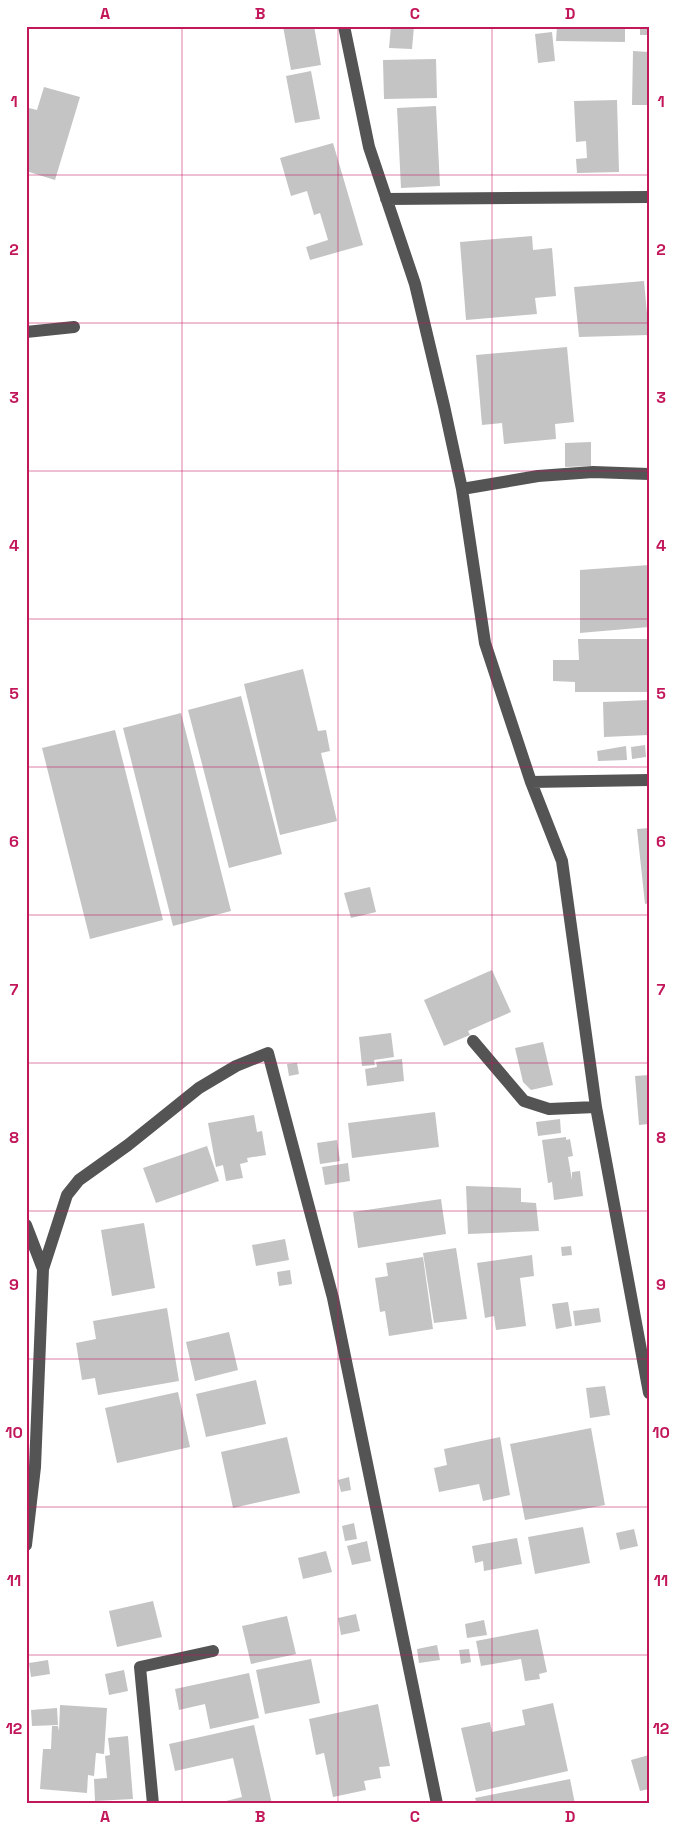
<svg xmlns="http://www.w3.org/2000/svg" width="675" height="1830" viewBox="0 0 675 1830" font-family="'Space Grotesk',sans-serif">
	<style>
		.building { fill: #c4c4c4 }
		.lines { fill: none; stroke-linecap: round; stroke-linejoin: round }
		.minor { stroke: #545454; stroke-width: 12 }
		.grid { fill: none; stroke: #c2185b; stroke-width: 1; stroke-opacity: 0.55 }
		.neatline { fill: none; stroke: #c2185b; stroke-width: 2 }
		.grid-label { font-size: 16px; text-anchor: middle; font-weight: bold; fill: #c2185b }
	</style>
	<rect width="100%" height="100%" fill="#fff"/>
	<path class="building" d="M283,26H314L321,65L291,70Z
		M391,26H414L412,49L389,48Z
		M557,26H625V42L556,41Z
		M640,26H649V35H640Z
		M552,32L555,61L538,63L535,34Z
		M633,51L649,52V105H632Z
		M436,59L437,98L384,99L383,60Z
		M311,71L320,119L295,123L286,76Z
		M44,87L80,97L55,180L26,171V118L29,108L37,110Z
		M617,100L619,172L577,173L576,159L587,158L586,141L576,142L574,101Z
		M436,106L440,186L401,188L397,108Z
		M333,143L363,245L310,260L306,247L328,240L320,213L314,215L307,191L291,196L280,158Z
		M532,236L533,250L552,248L556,296L535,298L537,314L466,320L460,242Z
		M644,281L649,335L579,337L574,287Z
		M567,347L574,422L555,424L556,439L504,444L502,423L482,425L476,355Z
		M591,442V466L565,467V443Z
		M649,565V627L580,633V570Z
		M578,639H649V692H575V682L553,681V660H579Z
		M303,669L318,731L326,730L330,751L321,753L337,821L280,835L244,684Z
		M241,696L282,854L229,868L188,710Z
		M649,700V735L604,737L603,702Z
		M181,713L231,911L173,926L123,728Z
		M115,730L163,920L90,939L42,748Z
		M645,745L646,757L632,759L631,747Z
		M626,746L627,760L598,761L597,751Z
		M649,828V903L645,904L637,829Z
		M370,887L376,912L351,918L344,893Z
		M492,970L511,1012L468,1031L470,1035L444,1046L424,1000Z
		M391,1033L394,1057L374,1060L375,1065L362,1066L359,1037Z
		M543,1042L553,1085L531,1090L523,1082L515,1048Z
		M402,1059L404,1081L367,1086L365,1069L377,1067L376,1062Z
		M297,1063L299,1074L289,1076L287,1064Z
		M649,1075V1124L639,1125L635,1076Z
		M435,1112L439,1147L352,1158L348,1123Z
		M254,1115L257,1132L262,1131L266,1155L247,1158L248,1162L240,1164L243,1178L226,1181L223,1165L216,1167L208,1123Z
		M560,1119L561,1133L538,1136L536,1122Z
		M566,1137V1140L570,1139L573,1156L568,1157L572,1180V1172L580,1171L583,1196L554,1200L552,1182L548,1183L542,1140Z
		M337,1140L340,1161L320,1164L317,1143Z
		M207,1146L219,1181L156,1203L143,1168Z
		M348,1163L350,1181L325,1185L322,1167Z
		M466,1186L521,1188V1202L536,1203L539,1231L468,1234Z
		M441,1199L446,1234L358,1248L353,1212Z
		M144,1223L155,1288L112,1296L101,1230Z
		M285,1239L289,1260L256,1266L252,1245Z
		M571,1246L572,1255L562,1256L561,1247Z
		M456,1248L467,1319L434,1323L423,1253Z
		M532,1255L534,1276L520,1278L526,1326L496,1330L494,1316L485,1318L477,1263Z
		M423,1257L433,1329L389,1336L385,1311L380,1312L375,1278L388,1276L386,1263Z
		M290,1270L292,1284L279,1286L277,1272Z
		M568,1302L572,1326L556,1329L552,1304Z
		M167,1308L179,1381L98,1395L95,1378L82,1380L76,1343L96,1339L93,1321Z
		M599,1308L601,1322L575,1326L573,1311Z
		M229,1332L238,1370L195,1381L186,1342Z
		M256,1380L266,1424L206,1437L196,1394Z
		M605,1386L610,1415L590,1418L586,1388Z
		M178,1392L190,1447L117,1463L105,1408Z
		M591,1428L605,1505L525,1520L510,1444Z
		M287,1437L300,1493L233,1508L221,1452Z
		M500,1437L510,1495L483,1501L479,1484L439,1492L434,1468L447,1465L444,1449Z
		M349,1477L351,1490L341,1492L338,1480Z
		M354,1523L357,1539L345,1541L342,1526Z
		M583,1527L590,1563L535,1574L528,1537Z
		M634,1529L638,1546L620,1550L616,1533Z
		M517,1538L522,1564L484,1571L483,1561L475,1563L472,1546Z
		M367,1541L371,1561L352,1565L347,1546Z
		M326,1551L332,1572L303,1579L298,1558Z
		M153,1601L162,1637L117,1647L109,1611Z
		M356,1614L360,1631L341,1635L338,1618Z
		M287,1616L296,1654L251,1664L242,1626Z
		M484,1620L487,1635L467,1638L465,1624Z
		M538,1629L547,1672L539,1674L540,1679L525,1681L521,1659L481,1666L476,1641Z
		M437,1645L440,1660L419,1663L417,1649Z
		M469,1649L471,1662L461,1664L459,1650Z
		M311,1659L320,1703L265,1714L256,1670Z
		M48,1660L50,1674L31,1677L29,1663Z
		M124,1670L128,1691L109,1695L105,1674Z
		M249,1673L259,1718L210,1729L205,1704L179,1710L175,1689Z
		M553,1703L568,1771L476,1792L461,1728L490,1722L492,1732L525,1725L522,1710Z
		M378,1704L390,1766L379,1767L381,1778L364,1781L366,1790L333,1797L324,1753L316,1755L309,1719Z
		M60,1705L107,1708L104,1754L96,1753L94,1776L88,1775L87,1793L40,1789L43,1749H51L52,1726H58L59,1731Z
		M57,1708L58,1725L32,1726L31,1710Z
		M254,1725L272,1804H214L242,1797L233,1758L175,1771L169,1744Z
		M128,1736L133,1799L95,1801L94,1779L107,1778L105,1756L110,1755L108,1738Z
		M649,1755V1789L640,1791L631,1760Z
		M570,1779L575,1804H477L475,1798Z"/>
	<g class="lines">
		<path class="minor" d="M344,26L369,147L415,284L444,406L462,489L485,643L531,782L562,861L596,1107L649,1393
			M386,199L649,197
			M26,332L74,327
			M462,489L538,476L593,472L649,474
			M531,782L649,780
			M473,1041L524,1101L549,1109L596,1107
			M26,1225L43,1269
			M26,1545L35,1467L43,1269L67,1195L79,1180L128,1145L199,1088L236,1066L268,1053L333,1298L437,1804
			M153,1804L140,1667L213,1651"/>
	</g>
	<path class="grid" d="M182,26V1804M338,26V1804M492,26V1804M26,175H649M26,323H649M26,471H649M26,619H649M26,767H649M26,915H649M26,1063H649M26,1211H649M26,1359H649M26,1507H649M26,1655H649"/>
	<rect width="675" height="1830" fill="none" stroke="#ffffff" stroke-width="55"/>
	<rect x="28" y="28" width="620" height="1774" class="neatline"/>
	<g class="grid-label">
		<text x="105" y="19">A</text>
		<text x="260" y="19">B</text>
		<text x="415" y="19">C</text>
		<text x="570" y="19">D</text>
		<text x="14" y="107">1</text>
		<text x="661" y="107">1</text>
		<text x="14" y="255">2</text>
		<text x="661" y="255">2</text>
		<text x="14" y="403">3</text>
		<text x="661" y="403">3</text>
		<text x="14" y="551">4</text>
		<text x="661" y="551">4</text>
		<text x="14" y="699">5</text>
		<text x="661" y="699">5</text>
		<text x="14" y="847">6</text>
		<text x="661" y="847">6</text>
		<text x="14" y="995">7</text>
		<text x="661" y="995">7</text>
		<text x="14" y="1143">8</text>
		<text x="661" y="1143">8</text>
		<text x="14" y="1290">9</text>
		<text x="661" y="1290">9</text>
		<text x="14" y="1438">10</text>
		<text x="661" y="1438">10</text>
		<text x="14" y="1586">11</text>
		<text x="661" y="1586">11</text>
		<text x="14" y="1734">12</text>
		<text x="661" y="1734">12</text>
		<text x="105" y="1822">A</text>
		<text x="260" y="1822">B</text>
		<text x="415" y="1822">C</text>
		<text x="570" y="1822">D</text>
	</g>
</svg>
